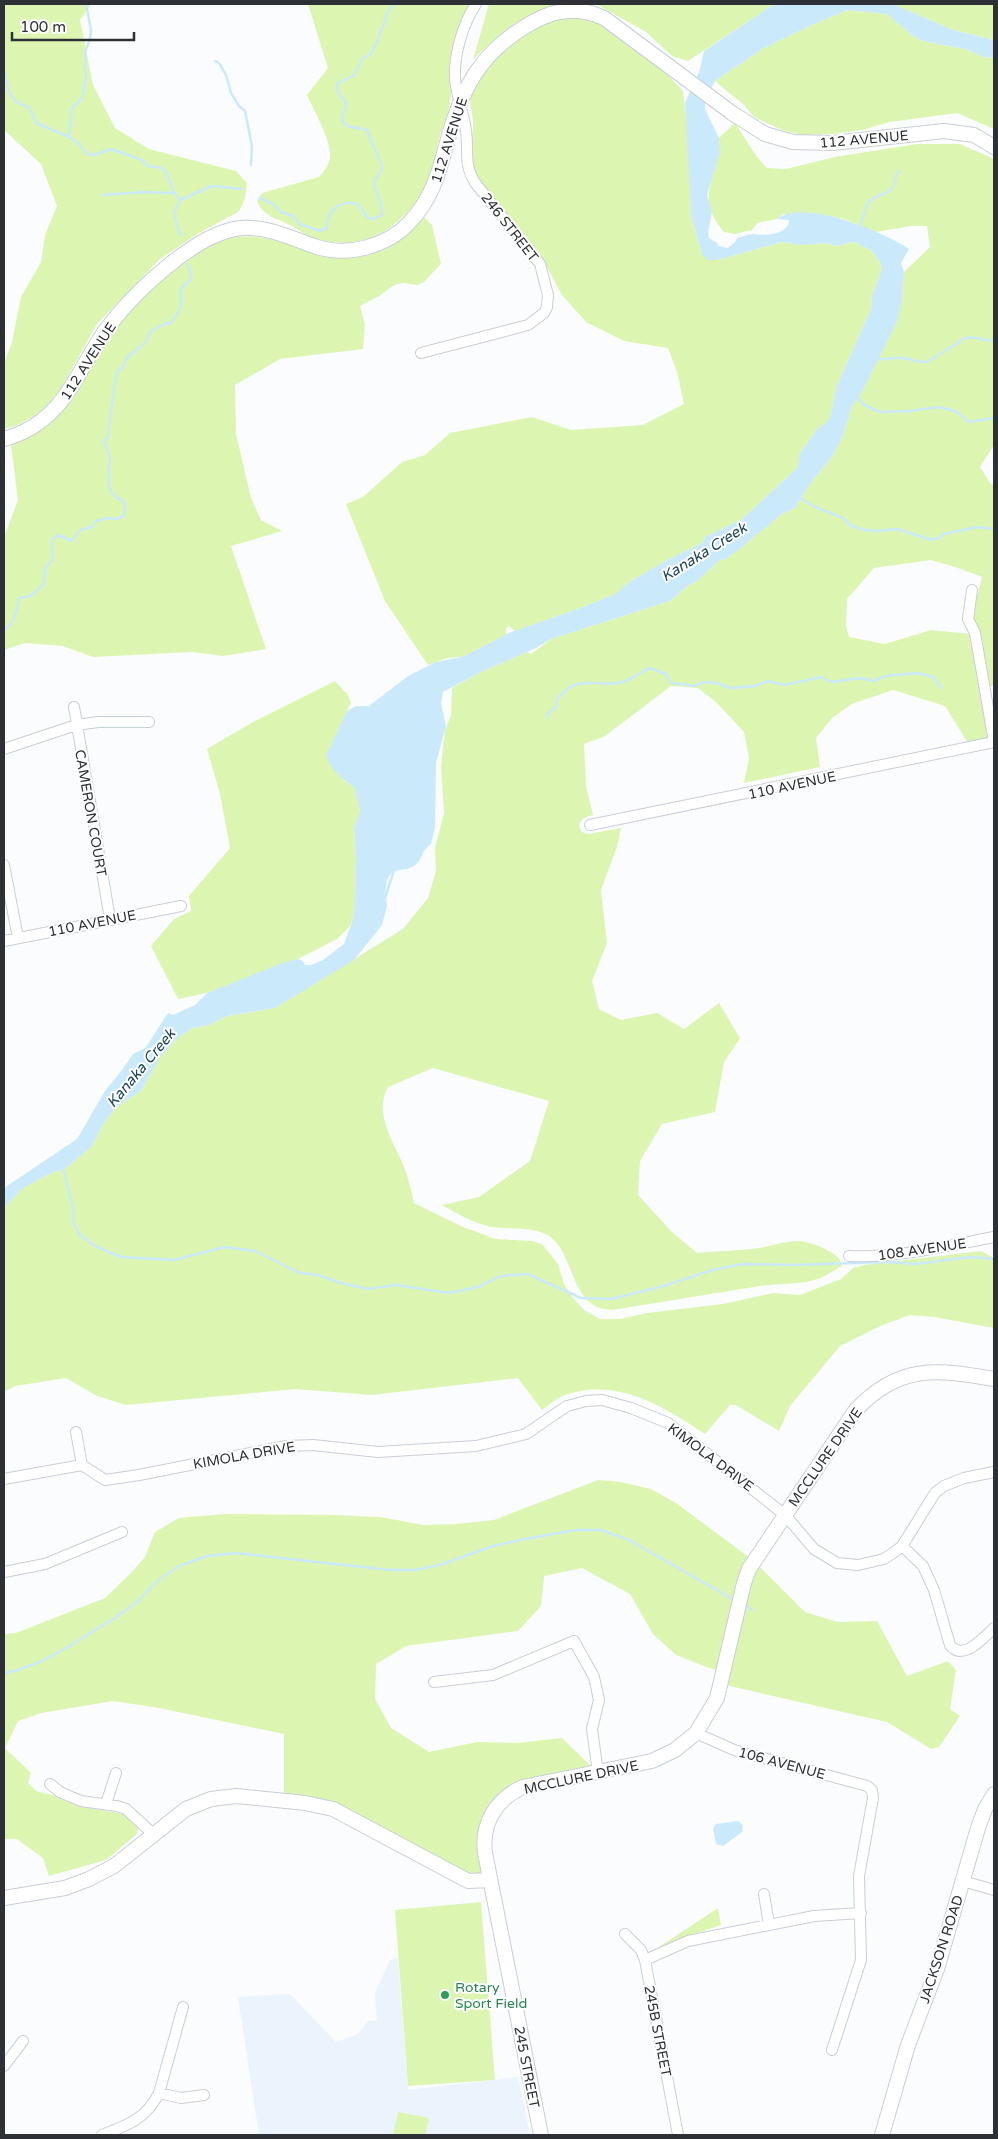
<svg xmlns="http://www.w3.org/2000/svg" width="998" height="2139" viewBox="0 0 998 2139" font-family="'Varela Round',sans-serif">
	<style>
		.built { fill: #ebf4fd }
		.green { fill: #dcf6b1 }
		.water { fill: #caeafb }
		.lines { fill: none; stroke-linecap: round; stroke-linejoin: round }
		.stream { stroke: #caeafb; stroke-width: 2.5 }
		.street-casing { stroke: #c7cfd8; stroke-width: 12 }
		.secondary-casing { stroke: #c7cfd8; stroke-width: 16 }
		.street { stroke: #fff; stroke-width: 10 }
		.secondary { stroke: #fff; stroke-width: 14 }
		.leisure-dot { fill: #2e9e5b; stroke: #fff; stroke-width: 2 }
		.labels { text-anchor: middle; stroke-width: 4; stroke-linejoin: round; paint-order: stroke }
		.street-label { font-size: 14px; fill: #2d3034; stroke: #fff }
		.leisure-label { font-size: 14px; fill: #27864d; stroke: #fff; text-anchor: start }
		.water-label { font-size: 15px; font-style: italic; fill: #1f4657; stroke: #fff }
	</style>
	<rect width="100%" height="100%" fill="#fafcfe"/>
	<path class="built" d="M398,1958L408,2090L518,2077L530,2135H259L238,1997L290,1994L336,2042L358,2034L368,2021H377L375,1993L390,1960Z"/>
	<path class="green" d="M4,4H91L80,20L93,85L115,128L149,149L236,171L247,183C246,194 245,203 238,212L199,233L160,259L97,324L63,385L51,401L36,415L18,425L4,429V364L12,342L21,297L41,262L45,235L57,206L41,164L4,130Z
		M308,4H470C451,36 454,60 451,95C450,110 443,125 439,139C435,152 435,167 429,180C422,199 405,217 388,229C365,244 338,246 312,238C305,235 299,230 292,226C279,219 263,217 257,201L262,193L319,177C325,170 330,164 330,155C331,140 314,111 307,95L328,68Z
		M489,4H561C527,17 498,33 473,60Z
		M596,4H779L771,6L688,61L672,56L646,32Z
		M893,4H994V40L953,30Z
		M848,10L887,14L914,37L927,42L966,49L983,57L994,58V129L957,113L890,122L862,130L833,134L802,135L782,130L754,117L744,105L715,81L764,48L814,24Z
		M574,16L599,21L664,71L683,91L688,134L691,216L702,255L717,260L782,242L802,245L825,243L837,246L853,242L871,250L880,262L882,269L872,295L871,309L837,385L830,417L826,423L818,428L800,453L797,468L742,519L705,537L702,543L665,561L631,581L615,594L583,607L515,631L509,626L506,628V635L462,657L447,658L428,665L385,601L346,504L363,497L402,462L425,455L450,433L532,417L571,430L643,425L684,404L677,372L668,348L624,341L586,322L562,295L543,260L523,233L476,176C468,159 472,145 473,127C474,113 467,105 473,90C486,53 536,21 574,16Z
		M735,123C746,139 753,154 767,168L786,169L835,157L917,144H960L994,159V445L980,467L990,483L994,486V684L989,688L972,616L982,577L961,569L931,560L874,568L847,599L846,626L849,637L885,644L931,630L971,634L988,735L987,739L968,743L945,706L893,690L852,704L832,718L816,738L820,767L744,783L749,758L744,732L717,703L698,688L671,686L605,736L584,744L586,786L593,815C586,817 581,818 579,826L582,832L588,834L621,828L617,847L601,890L607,943L592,981L599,1009L621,1020L657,1013L684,1029L719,1003L740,1038L724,1062L715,1112L662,1124L640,1161L638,1195L672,1232L697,1253C717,1251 739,1251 759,1248C772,1246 785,1241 798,1241C809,1241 843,1253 842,1266L821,1278L807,1282L760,1286L612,1310C608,1309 602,1309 597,1307C572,1295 572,1258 554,1240C537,1224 508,1231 487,1226C471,1222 456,1213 442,1205L479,1197L530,1161L549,1101L433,1068L388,1087C372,1115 397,1146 406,1172C409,1182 412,1193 414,1203L463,1227L496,1239L532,1241L542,1244L558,1264L564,1284L573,1298L584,1310L600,1319H620L647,1313L723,1304L773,1293L800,1295L841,1279L853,1268L864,1265L981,1251L994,1258V1328L934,1317L910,1315L880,1326L840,1346L790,1406L779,1431L736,1405H730L705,1434C663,1406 617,1377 565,1395C557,1398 549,1405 542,1410L518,1378L372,1395L295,1389L126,1405L97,1396L66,1378L15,1386L4,1392V1208L22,1189L47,1175L66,1168L92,1146L102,1126L116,1107L141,1091L160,1057L180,1036L193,1028L209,1025L227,1016L275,1008L403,929L428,898L436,871L435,848L444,813L441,767L445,730L451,715L452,688L479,673L527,652L531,654L551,639L670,601L690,584L696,582L720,560L727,558L742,547L782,514L795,508L809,485L832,457L842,438L852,406L861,394L902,301L904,272L930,247L927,226H911L876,232L841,218L783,214L777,219L757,223L752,230L735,234L724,232C691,193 722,177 719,138Z
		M423,216L432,225L441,264L424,282L417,285L403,283L394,285L379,296L360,306L365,325L363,349L280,359L235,385L236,434L251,498L261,520L282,531L231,546L266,649L223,656L192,652L93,657L63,646L25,643L4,650V537L18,500L11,445C72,422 79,381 113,333C135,302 176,262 211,245C240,230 270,237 299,248C309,252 320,257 331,258C341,259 352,257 361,256C371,254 385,251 393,245C404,237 414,225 423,216Z
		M335,681L348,695L351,703L347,711L343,780L354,787L360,810L354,830L356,858L355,904L353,919L350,926L337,939L298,959L207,993L178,999L151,946L174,919L191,911L189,896L230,848L220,794L207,749L253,722Z
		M598,1480L621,1482L651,1489L676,1503L754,1561L805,1612L838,1622L877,1621L907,1676L948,1661L956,1670L950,1709L960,1716L939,1747L931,1749L887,1722L721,1684L723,1671L709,1668L676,1655L653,1634L630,1594L582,1568L544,1576L541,1606L518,1631L406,1646L376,1664L375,1699L391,1728L429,1752L477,1742L517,1743L562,1738L598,1773L534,1784L490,1817V1880L473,1882L354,1819L284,1801V1734L159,1708L113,1701L41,1713L18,1721L5,1748L31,1773L28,1783L36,1791L52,1795L77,1806L123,1814L138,1827L137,1834L106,1860L49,1876L43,1858L17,1839H4V1634L16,1633L105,1598L130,1574L145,1557L155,1532L179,1518L224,1514L330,1515L381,1517L423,1525L456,1524L494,1520Z
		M481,1902L495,2080L408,2086L395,1910Z
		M718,1908L721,1925L686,1937L650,1953Z
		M398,2112L429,2118L425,2135H393Z"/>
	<path class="water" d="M779,4H893L953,30L994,40V58L983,57L966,49L927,42L914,37L887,14L848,10L814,24L764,48L715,81L705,101V109L719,138L720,153L707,195L712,212L708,233L709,238L717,243L718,246L728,248L735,242L737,238C742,237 748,234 753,234C763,236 789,235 789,220L777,219C804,198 883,232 909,249L901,263L904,272L902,301L897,322L861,394L852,406L842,438L832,457L809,485L795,508L782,514L742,547L727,558L720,560L696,582L690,584L670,601L551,639L536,648L479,673L443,692L441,703L446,726L436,763L435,827L431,844C421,850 423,860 414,866C408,870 399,869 391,873L387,880L385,895L387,906L382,925L354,960L275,1008L227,1016L209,1025L193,1028L180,1036L160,1057L141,1091L116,1107L102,1126L92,1146L66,1168L47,1175L22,1189L4,1208V1188L77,1139L105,1091L122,1070L133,1054L145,1048L148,1044L168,1013L173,1015L195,1005L207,993L282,963L298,959L303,961L305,965H311L323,960L344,944L353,919L355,904L356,858L354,830L360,810L354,787C341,779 331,770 326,755L347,711L356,706H369L408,676L436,662L462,657L511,632L583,607L615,594L631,581L665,561L702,543L705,537L742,519L797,468L800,453L818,428L826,423L830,417L837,385L871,309L872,295L882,269L880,262L871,250L853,242L837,246L825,243L802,245L782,242L717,260H708L702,255L691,216L685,103L700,69L704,51L771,6Z
		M739,1821L743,1826L742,1832L723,1846L716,1844L713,1828L716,1824Z"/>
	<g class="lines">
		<path class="stream" d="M215,61L219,63L226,75L231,93L239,106L245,111L252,146L251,165
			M4,72C10,91 7,101 29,107L36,123L69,137L78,143L87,154L94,155L111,149L142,160L148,166L162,168C173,178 168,189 180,200
			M69,137L72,108L82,98L86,76L85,52L90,39L91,30L86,4
			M104,195L144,192L172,193
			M260,198L275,205L281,212L293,216L300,224L320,231L327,228C326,210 341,200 358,204L368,218L372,219L382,215C383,202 375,193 374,181C377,177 382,172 382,167C383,165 369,136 367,130C358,126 348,131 342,120L346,104L337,90V84L354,75L362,59L371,54L377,42L388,12L394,4
			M859,228L868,202C880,192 895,196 896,175L900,171
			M180,235L174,214L180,200L212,186L242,189
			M875,358C886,362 893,356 903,358C912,359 919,363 927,362L958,343C966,332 983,341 994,341
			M857,397L864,405L880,412L911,411L938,407L955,411L969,422L994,418
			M800,498L813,506L843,518L851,526L865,530L875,531L898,529L931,540L939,538L944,534L977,527L994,529
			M4,631C14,624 17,609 19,598L31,596L44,584L45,568C58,556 51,556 52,540L58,535L72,541L77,533L83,529L92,527L96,521L108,518L116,519L124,516L126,506L122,500C103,494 110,471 110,457C109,451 105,447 104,441L108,437C110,416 113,393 117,372L123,367L127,358L147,341L150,332L164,324L171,323C174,318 178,313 180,309C187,292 172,295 190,280L191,274L187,264
			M548,718V714L557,706V698C563,695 565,689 572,686C588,679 606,687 622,682C633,679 640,672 650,668L666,674L671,683L694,686L705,682L716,683L730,688L755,686L768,681L785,685L821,677L831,682L860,678L874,681L885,676L918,673L933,677L942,688
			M385,898L394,870
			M63,1166L73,1209V1222L80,1235L95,1246L121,1257L174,1260L225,1247L255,1251L300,1273L318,1275L341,1283L368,1289L396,1285L449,1293L478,1287L501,1276L528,1274L581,1298L611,1299L664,1286L712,1270L743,1264L795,1265L886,1262L916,1264L969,1257L994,1259
			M743,1604L752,1610
			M4,1673L15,1671L42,1661L68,1647L115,1618L137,1602L156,1582L179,1566L207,1556L235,1553L390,1570H416L443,1564L493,1546L520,1540L576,1530H601L629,1540L736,1601"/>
		<defs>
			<path id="street" d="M421,353L528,325L544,313L547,307L548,295L540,264L476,184C463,165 469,152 466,131C464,113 456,96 455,78C454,53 463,24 476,4
				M972,590L968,619L975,633L994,742
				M74,707L110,919
				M4,749L76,725L98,722H149
				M590,825L994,742
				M4,865L18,938
				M4,941L181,906
				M849,1256C898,1258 947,1246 994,1237
				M76,1432L82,1465L105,1480L139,1475L286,1446L313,1445L378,1452L476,1446L526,1434L567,1406L586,1401L602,1400L631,1408L668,1423L785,1515L814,1549L837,1563L858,1565L884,1559L893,1553L902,1546L935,1493L944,1486L964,1478L994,1472
				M4,1479L82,1465
				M902,1546L923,1566L934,1590L950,1645C963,1662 983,1638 994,1628
				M4,1572L45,1564L122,1532
				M434,1682L493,1675L574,1641L594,1677L599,1700L592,1729L598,1773
				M696,1733L734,1750L867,1786L872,1790L873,1798L859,1876L861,1960L832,2050
				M50,1784L60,1792L81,1801L117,1806L126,1809L153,1834
				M106,1804L116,1773
				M963,1881L994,1890
				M764,1894L769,1925
				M625,1934L641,1950L645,1960L678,2135
				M645,1960L688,1941L814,1916L861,1913
				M4,2066L23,2041
				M159,2093L181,2098L204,2095
				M102,2135C128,2125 146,2119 159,2093L183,2007"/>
			<path id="secondary" d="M4,439C63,423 74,376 105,331C125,304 152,278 178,258C197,244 217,231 241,228C268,226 293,239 317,247C348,257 387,246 409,223C431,200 438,176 446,146C461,89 480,51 533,22C556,9 579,6 604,18L732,113L765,134L793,142L833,143L944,131L974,135L994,147
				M4,1898L65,1888L89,1879L114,1866L186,1809L211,1799L236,1796L305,1803L333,1809L468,1881L490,1880
				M541,2135L485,1853C481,1824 496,1799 523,1787L652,1761L675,1750L696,1733L717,1698L744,1583L749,1569L855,1411C898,1364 937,1369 994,1379
				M882,2135L908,2045L937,1969L978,1828L985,1809L994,1794"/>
		</defs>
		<use href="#street" class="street-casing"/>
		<use href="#secondary" class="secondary-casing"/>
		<use href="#street" class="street"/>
		<use href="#secondary" class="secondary"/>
	</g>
	<circle class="leisure-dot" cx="445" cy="1995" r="5"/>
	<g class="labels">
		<g class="street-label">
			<text transform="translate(864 139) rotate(-5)" y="5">112 AVENUE</text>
			<text transform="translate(449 140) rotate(-72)" y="5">112 AVENUE</text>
			<text transform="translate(510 227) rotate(52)" y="5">246 STREET</text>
			<text transform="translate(88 361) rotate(-57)" y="5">112 AVENUE</text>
			<text transform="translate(792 785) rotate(-12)" y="5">110 AVENUE</text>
			<text transform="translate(91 813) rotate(80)" y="5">CAMERON COURT</text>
			<text transform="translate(92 923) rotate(-11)" y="5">110 AVENUE</text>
			<text transform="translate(922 1249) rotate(-8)" y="5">108 AVENUE</text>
			<text transform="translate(244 1455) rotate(-10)" y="5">KIMOLA DRIVE</text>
			<text transform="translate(711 1457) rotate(37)" y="5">KIMOLA DRIVE</text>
			<text transform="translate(825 1457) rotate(-55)" y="5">MCCLURE DRIVE</text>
			<text transform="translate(782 1763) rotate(15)" y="5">106 AVENUE</text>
			<text transform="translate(581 1777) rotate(-12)" y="5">MCCLURE DRIVE</text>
			<text transform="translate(941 1949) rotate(-72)" y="5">JACKSON ROAD</text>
			<text transform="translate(658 2031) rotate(79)" y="5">245B STREET</text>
			<text transform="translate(527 2067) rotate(79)" y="5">245 STREET</text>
		</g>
		<g class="leisure-label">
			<text x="455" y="1992">Rotary<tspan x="455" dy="16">Sport Field</tspan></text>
		</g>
		<g class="water-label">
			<text transform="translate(704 552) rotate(-32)" y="5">Kanaka Creek</text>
			<text transform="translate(141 1068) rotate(-50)" y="5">Kanaka Creek</text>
		</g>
	</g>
	<rect width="998" height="2139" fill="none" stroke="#2d3034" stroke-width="10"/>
	<path d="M12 32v8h122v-8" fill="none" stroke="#2d3034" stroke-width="2.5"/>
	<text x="20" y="32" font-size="15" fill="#2d3034" stroke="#ffffff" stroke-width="4" paint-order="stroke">100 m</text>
</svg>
